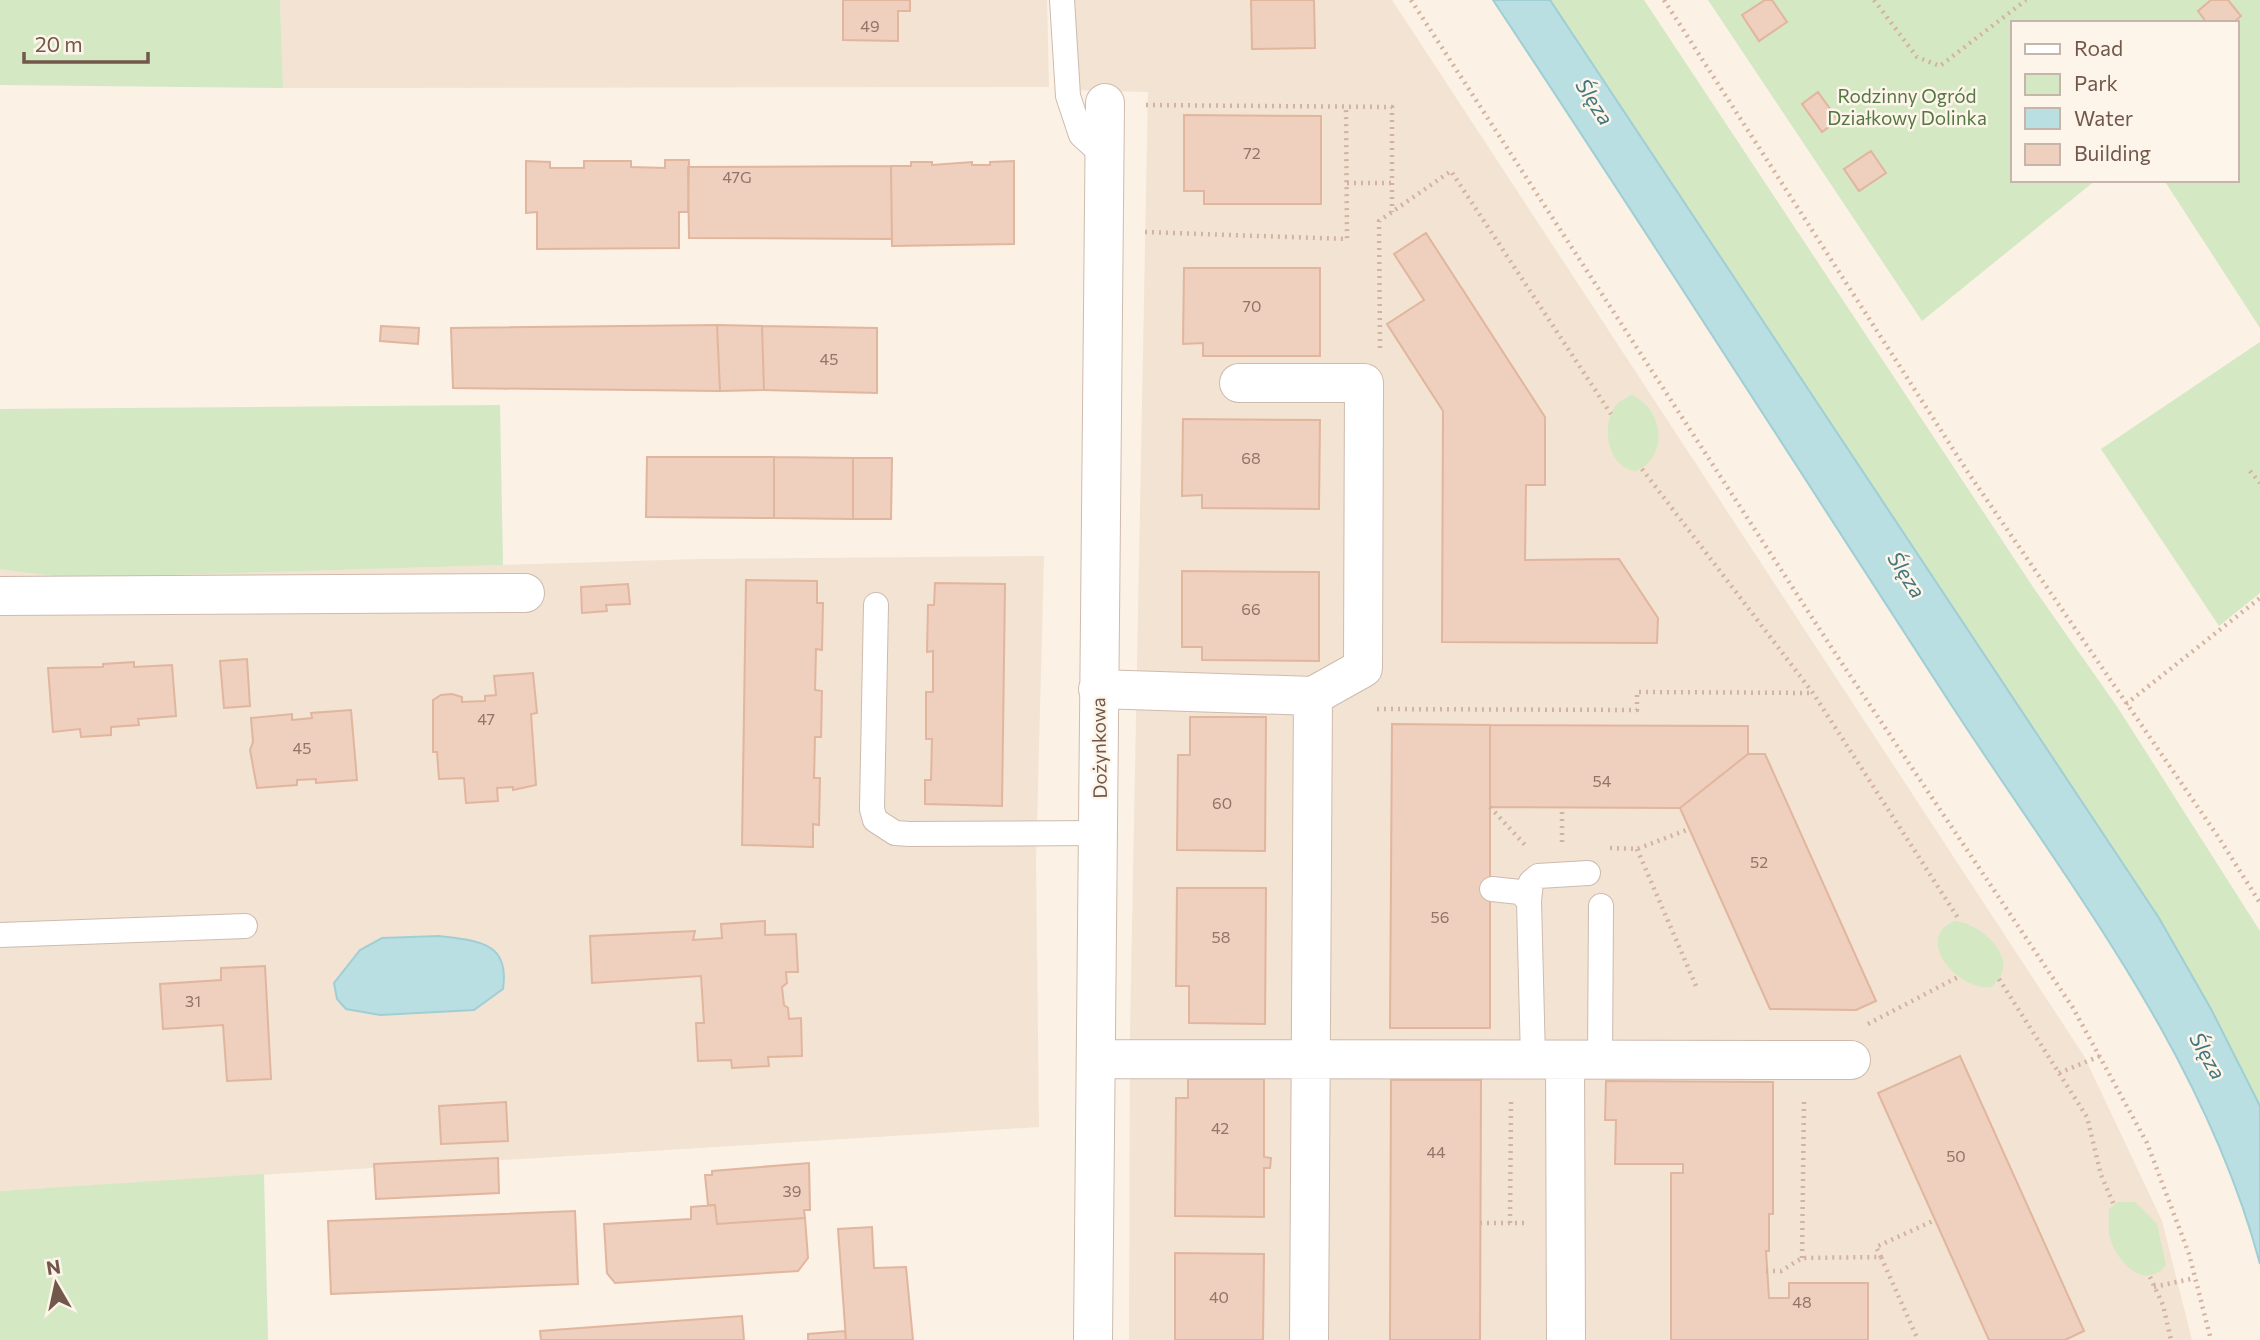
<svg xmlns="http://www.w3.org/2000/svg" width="2260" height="1340" viewBox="0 0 2260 1340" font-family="Commissioner,sans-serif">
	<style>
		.residential { fill: #f2e3d3 }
		.green { fill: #d3e8c3 }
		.water { fill: #b9dfe3; stroke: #a0ced5; stroke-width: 2 }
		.building { fill: #efcfbd; stroke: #e1b59e; stroke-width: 2 }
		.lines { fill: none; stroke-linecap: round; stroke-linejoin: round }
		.lane-casing { stroke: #cebbae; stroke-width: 26 }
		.street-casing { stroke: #cebbae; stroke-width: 40 }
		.path { stroke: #d4b2a0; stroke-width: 4.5; stroke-dasharray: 2 5; stroke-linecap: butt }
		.lane { stroke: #fff; stroke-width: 24 }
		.street { stroke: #fff; stroke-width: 38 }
		.labels { text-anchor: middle; stroke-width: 5; stroke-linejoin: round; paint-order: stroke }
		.number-label { font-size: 16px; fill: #917568 }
		.park-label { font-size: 19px; fill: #547843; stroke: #fef5ea }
		.street-label { font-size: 19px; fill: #72574b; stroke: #fef5ea }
		.water-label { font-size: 21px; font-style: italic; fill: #43767e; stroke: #fef5ea }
	</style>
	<rect width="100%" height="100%" fill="#fbf1e4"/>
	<path class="residential" d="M280,0H1047L1049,87L283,88Z
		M1072,0H1392L2084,1056L2162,1221L2192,1340H1129L1130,1033L1148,92L1077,90Z
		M1044,556L1036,862L1039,1127L0,1191V568L70,578L701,559Z"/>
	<path class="green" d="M0,0H280L283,88L0,85Z
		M1550,0H1644L2035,590L2118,708L2260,931V1106L2211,1009L2159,918Z
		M1708,0H2260V328L2164,180H2237V23H2013V180H2096L1922,321Z
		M2260,342V593L2219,626L2101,449Z
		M1631,395C1663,407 1670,457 1636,471C1607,468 1600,423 1617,404C1621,400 1627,398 1631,395Z
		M500,405L503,565L70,578L0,569V409Z
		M1955,921C1983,924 2024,962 1991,987C1956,990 1913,937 1955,921Z
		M264,1174L268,1340H0V1191Z
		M2118,1202H2135L2157,1224L2166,1265C2144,1291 2118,1263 2110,1238C2108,1229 2109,1218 2109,1209Z"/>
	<path class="water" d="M1493,0H1550L2159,918L2211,1009L2260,1106V1264C2204,1054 2068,884 1952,706C1799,470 1648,234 1493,0Z
		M439,936C477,941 510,941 503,989L474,1010L380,1015L346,1009L337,999L334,983L360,950L382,938Z"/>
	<path class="building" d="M843,0H910V11H898V41L843,40Z
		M1251,0H1314L1315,48L1252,49Z
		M1765,0H1772L1787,22L1759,41L1742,15Z
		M2211,0H2228L2241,16L2233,23H2207L2198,11Z
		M1818,92L1838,120L1822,132L1802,104Z
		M1184,115L1321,116V204H1204V191H1184Z
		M1871,151L1886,173L1859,191L1844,169Z
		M665,160H689L688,212H679V248L537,249V212L526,213V161L550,162V168H584V161H631V167L665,168Z
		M1014,161V244L892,246L891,166H911V162H932V165L972,162V165H990V162Z
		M891,166L892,239L689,238L688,167Z
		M1426,233L1545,417V485H1526L1525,560L1619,559L1658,618L1657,643L1442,642L1443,411L1387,324L1424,300L1394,254Z
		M1184,268H1320V356H1203V343L1183,344Z
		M717,325L720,391L453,388L451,328Z
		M717,325L762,326L764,390L720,391Z
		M381,326L419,328L418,344L380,341Z
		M762,326L877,328V393L764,390Z
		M1183,419L1320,420L1319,509L1202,508V495L1182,496Z
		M647,457H774V518L646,517Z
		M774,457L853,458V519L774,518Z
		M853,458H892L891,519H853Z
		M1182,571L1319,572V661L1202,660V647H1182Z
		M746,580L817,581V603H823L822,650L816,649L815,690L822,691L821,737H815L814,778H820L819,825L813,824V847L742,845Z
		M935,583L1005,584L1002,806L925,804V780H931L932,739H926V692H933V651L927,652L928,605H934Z
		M628,584L630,604L606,605L607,611L582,613L581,587Z
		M247,659L250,706L224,708L220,661Z
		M134,662V667L172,665L176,716L138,719L139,725L111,727V735L81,737L80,729L53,732L48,668L103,667V664Z
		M533,673L537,713L531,714L536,785L513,790V787L497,788L498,801L466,803L464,778L439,779L437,752H433V700L441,695L452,694L462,697V702L485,701V696L496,695L494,676Z
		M351,710L357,780L316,783V779L297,780V785L257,788L250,750L253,742L251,718L292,714V720L312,718L311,713Z
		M1190,717H1266L1265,851L1177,850L1178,755H1190Z
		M1392,724L1490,725V1028H1390Z
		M1490,725L1748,726V754L1680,808L1490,807Z
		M1748,754H1765L1876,1001L1856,1010L1770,1009L1680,808Z
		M1177,888H1266L1265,1024L1189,1023V986H1176Z
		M765,921V935L796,934L798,972H786L787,983L782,987L784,1005L788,1008L789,1019L801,1018L802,1056L768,1057L769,1066L732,1068L731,1060L698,1061L696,1023H704L701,976L592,983L590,936L695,931L693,940L722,938L721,924Z
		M265,966L271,1079L227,1081L223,1025L163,1029L160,984L221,980V968Z
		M1960,1056L2084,1331L2065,1340H1989L1878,1093Z
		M1188,1079H1264V1157L1271,1158L1270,1168H1264V1217L1175,1216L1176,1098H1188Z
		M1391,1080H1481L1480,1340H1390Z
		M1606,1081L1773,1082V1214H1769V1251H1766L1769,1298H1789V1283H1868V1340H1671V1173H1683V1164H1615L1616,1120H1605Z
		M506,1102L508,1141L441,1144L439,1106Z
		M498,1158L499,1193L376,1199L374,1164Z
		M809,1163L810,1210H804L805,1218L717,1224L715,1205H708L705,1175H712V1171Z
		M715,1205L717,1224L805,1218L808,1258L798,1271L615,1283L607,1273L604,1224L691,1219V1207Z
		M575,1211L578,1284L331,1294L328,1221Z
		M872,1227L874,1268L906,1267L913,1340H846L838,1229Z
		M1175,1253L1264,1254L1263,1340H1175Z
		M742,1316L744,1340H541L540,1331Z
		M845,1331L846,1340H808V1334Z"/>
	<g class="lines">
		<defs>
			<path id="lane" d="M1062,0L1068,96L1081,135L1104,156
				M876,605L872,809L875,820L895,833L910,834L1100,833
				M1492,889L1520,892L1529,901L1533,1059
				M1529,901L1531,882L1538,876L1588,873
				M0,935L245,926
				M1600,1060L1601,906"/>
			<path id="street" d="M0,596L525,593
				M1098,689L1313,696L1363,668L1364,383H1239
				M1097,1059L1851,1060
				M1565,1060L1566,1340
				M1093,1340L1105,103
				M1309,1340L1313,696"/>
		</defs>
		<use href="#lane" class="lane-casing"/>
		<use href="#street" class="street-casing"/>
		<path class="path" d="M1411,0L1837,656L2073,1008L2147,1143L2189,1254L2211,1340
			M1664,0L1969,474L2219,838L2260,903
			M1874,0L1917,57L1940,66L2026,0
			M1146,105L1392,107V212
			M1347,183H1392
			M1145,232L1347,239L1346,107
			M1380,348L1379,221L1451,171L1611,414
			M1642,469L1813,693L1960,921
			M2250,471L2260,483
			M2126,704L2260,598
			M1377,709L1637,710V692L1812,693
			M1490,807L1525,845
			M1562,842V808
			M1610,848L1637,849L1689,829
			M1637,849L1696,986
			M1999,979L2087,1117L2101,1175L2114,1205
			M1868,1024L1958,977
			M2059,1073L2100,1056
			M1480,1223H1525
			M1510,1223L1511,1101
			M1881,1257L1876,1247L1935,1220
			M1802,1258L1804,1099
			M1766,1271H1781L1802,1258L1881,1257L1918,1340
			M2150,1277L2163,1305L2171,1340
			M2154,1287L2195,1278"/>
		<use href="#lane" class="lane"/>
		<use href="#street" class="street"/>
	</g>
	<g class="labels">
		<g class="number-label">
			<text x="870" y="32">49</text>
			<text x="1252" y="159">72</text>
			<text x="737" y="183">47G</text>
			<text x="1252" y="312">70</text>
			<text x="829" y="365">45</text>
			<text x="1251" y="464">68</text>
			<text x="1251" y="615">66</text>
			<text x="486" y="725">47</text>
			<text x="302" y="754">45</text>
			<text x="1602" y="787">54</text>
			<text x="1222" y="809">60</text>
			<text x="1759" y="868">52</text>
			<text x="1440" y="923">56</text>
			<text x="1221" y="943">58</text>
			<text x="193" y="1007">31</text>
			<text x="1220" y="1134">42</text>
			<text x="1436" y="1158">44</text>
			<text x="1956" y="1162">50</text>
			<text x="792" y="1197">39</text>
			<text x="1219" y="1303">40</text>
			<text x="1802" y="1308">48</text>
		</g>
		<g class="park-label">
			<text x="1907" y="103">Rodzinny Ogród<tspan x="1907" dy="22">Działkowy Dolinka</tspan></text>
		</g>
		<g class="street-label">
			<text transform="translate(1099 748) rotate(-91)" y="7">Dożynkowa</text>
		</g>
		<g class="water-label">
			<text transform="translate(1594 102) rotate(57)" y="7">Ślęza</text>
			<text transform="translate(1906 575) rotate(57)" y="7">Ślęza</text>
			<text transform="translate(2207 1056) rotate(60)" y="7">Ślęza</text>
		</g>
	</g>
	<rect x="2011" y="21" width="228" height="161" fill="#fef5ea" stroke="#c6b6aa" stroke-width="2"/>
	<rect x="2025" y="44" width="35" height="10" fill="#ffffff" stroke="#c6b6aa" stroke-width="2"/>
	<text x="2074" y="56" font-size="21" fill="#72574b">Road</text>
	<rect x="2025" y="74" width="35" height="21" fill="#d3e8c3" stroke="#c6b6aa" stroke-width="2"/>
	<text x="2074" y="91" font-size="21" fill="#72574b">Park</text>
	<rect x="2025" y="108" width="35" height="21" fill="#b9dfe3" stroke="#c6b6aa" stroke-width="2"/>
	<text x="2074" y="126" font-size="21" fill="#72574b">Water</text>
	<rect x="2025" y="144" width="35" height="21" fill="#efcfbd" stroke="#c6b6aa" stroke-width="2"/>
	<text x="2074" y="161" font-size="21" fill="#72574b">Building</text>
	<g transform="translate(56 1284) rotate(351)" stroke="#fef5ea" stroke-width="5" paint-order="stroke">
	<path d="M0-5L12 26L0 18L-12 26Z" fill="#72574b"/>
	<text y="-10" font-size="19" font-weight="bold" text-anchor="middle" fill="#72574b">N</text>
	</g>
	<path d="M24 52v10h124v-10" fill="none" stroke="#72574b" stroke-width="3.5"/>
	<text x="35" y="52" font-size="21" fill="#72574b" stroke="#fef5ea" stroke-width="5" paint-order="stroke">20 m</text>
</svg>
